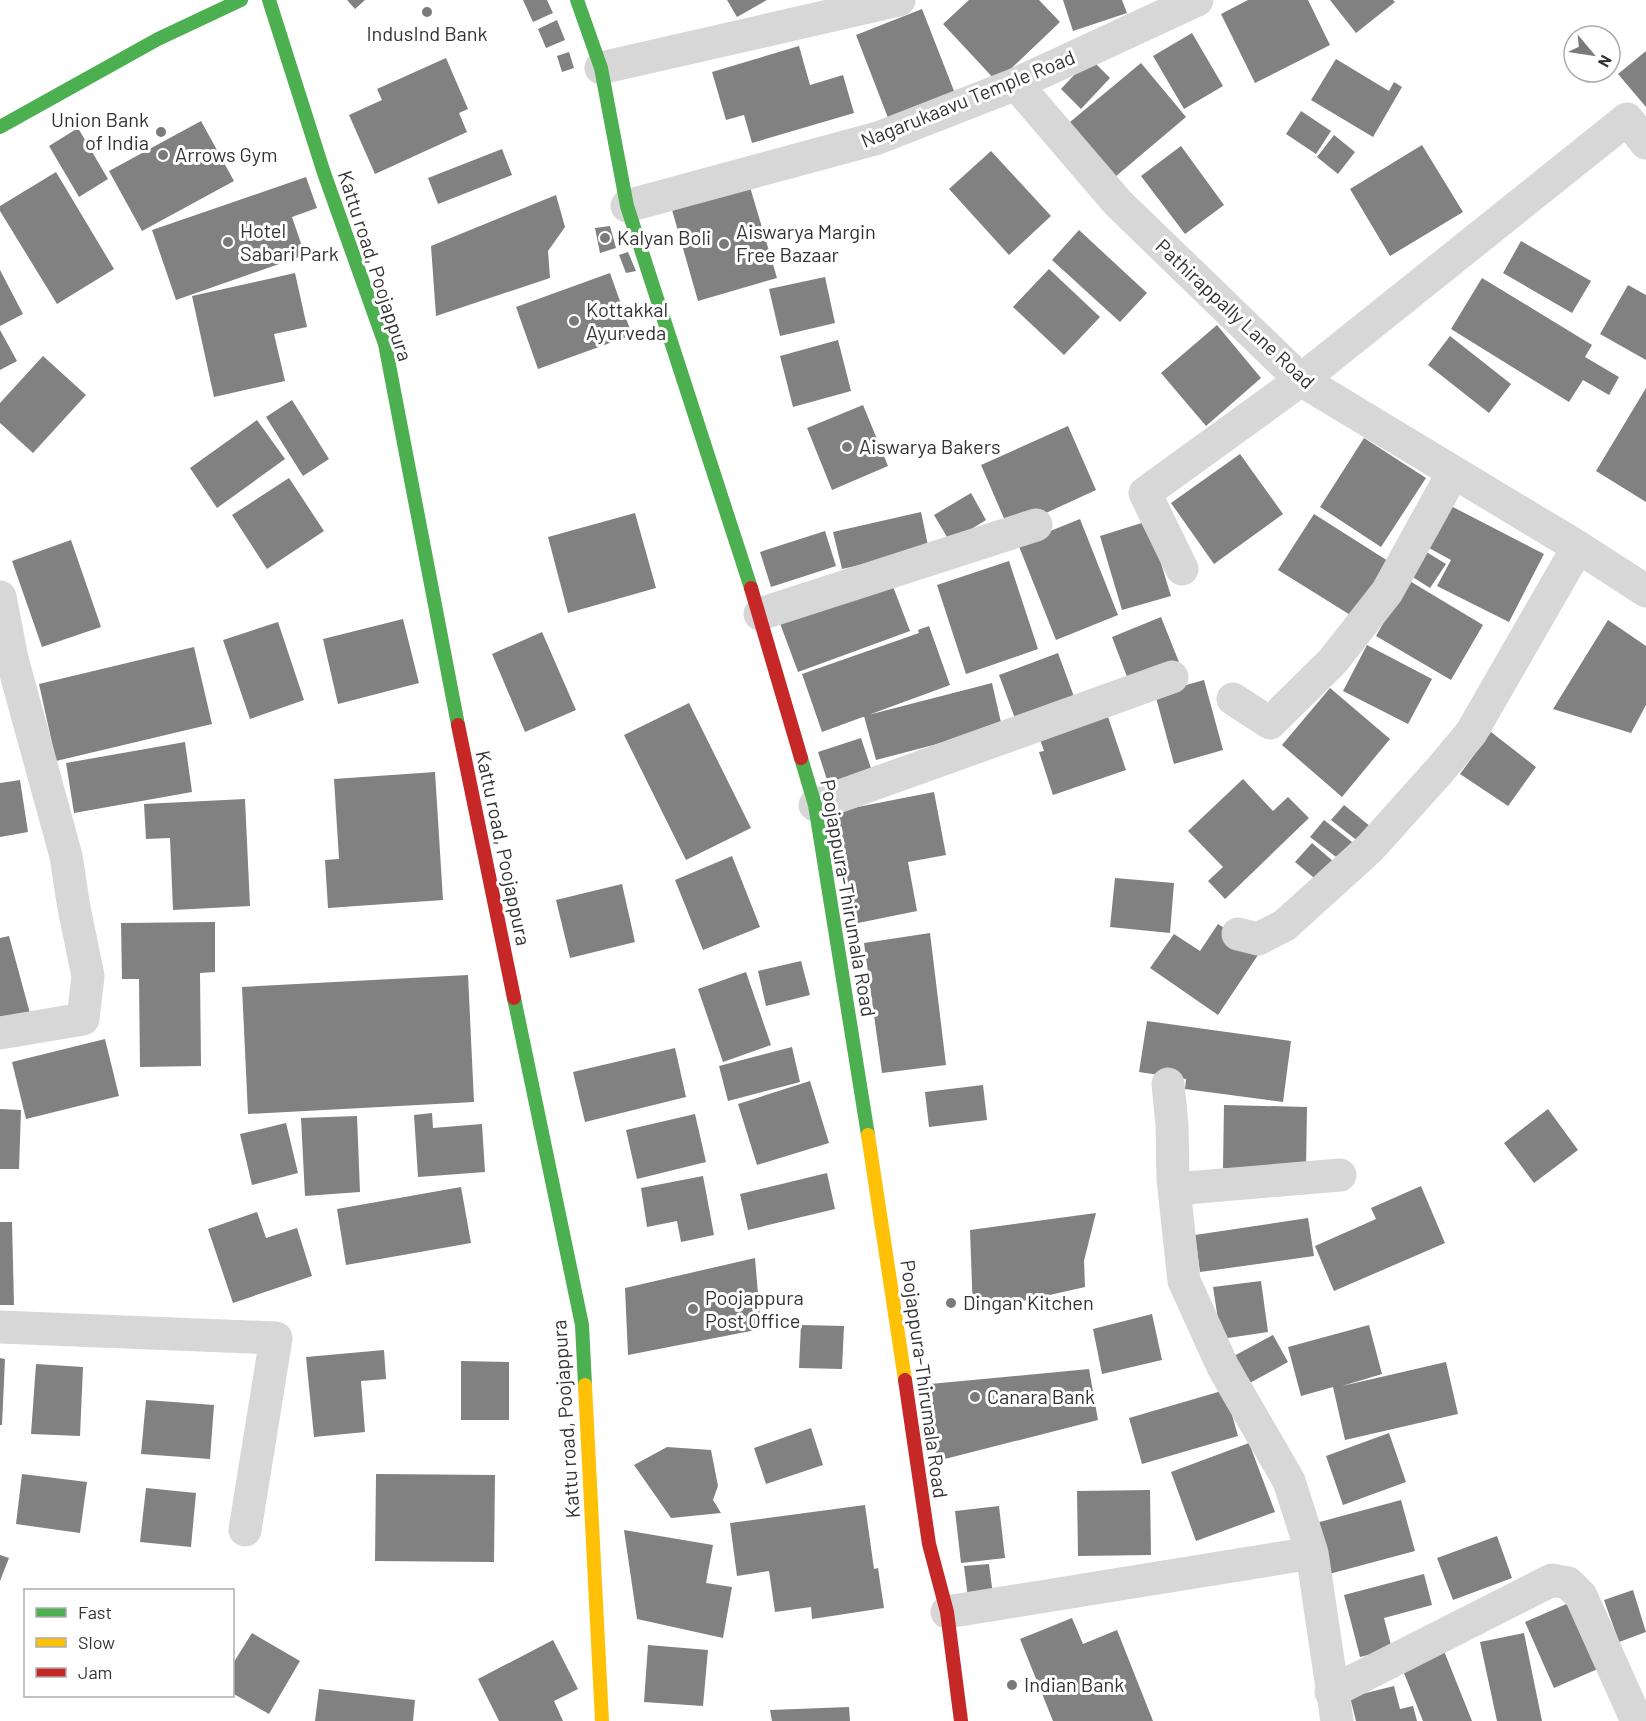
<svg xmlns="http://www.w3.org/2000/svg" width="1646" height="1721" viewBox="0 0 1646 1721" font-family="Barlow,sans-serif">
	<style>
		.building { fill: #818181 }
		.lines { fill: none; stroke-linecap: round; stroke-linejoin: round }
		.street { stroke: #d7d7d7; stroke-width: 33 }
		.fast { stroke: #4caf50; stroke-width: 14 }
		.slow { stroke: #ffc107; stroke-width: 14 }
		.jam { stroke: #c62828; stroke-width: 14 }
		.poi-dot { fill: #7a7a7a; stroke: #fff; stroke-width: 2 }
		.labels { text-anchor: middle; stroke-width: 6; stroke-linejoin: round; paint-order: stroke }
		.poi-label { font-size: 20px; fill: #333; stroke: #fff; text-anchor: start }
		.street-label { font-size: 20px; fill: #333; stroke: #fff }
	</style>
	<rect width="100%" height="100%" fill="#fff"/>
	<path class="building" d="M347,0H365L355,9Z
		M523,0H547L553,13L533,22Z
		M727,0H767L737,17Z
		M969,0H1039L1060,22L997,82L943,24Z
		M1063,0H1122L1127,13L1073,31Z
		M1248,0H1308L1330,45L1255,83L1221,14Z
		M1330,0H1393L1395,2L1356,33Z
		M922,9L956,96L890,123L856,35Z
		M557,20L565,40L546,48L538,29Z
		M1192,33L1223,86L1184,109L1153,56Z
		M799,46L810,85L843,75L854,113L752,143L744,115L726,120L712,72Z
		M1646,51V107L1618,74Z
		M569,52L574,68L562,72L557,56Z
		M446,58L468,109L459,113L467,132L375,174L349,115L382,100L377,89Z
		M1090,58L1110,78L1081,109L1061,89Z
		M1336,59L1389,91L1394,82L1402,87L1373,137L1311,100Z
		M1141,63L1186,117L1109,182L1064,127Z
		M1301,111L1331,131L1316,154L1286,134Z
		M201,121L234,181L142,231L109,171Z
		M78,128L108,179L79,197L49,146Z
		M1334,135L1355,152L1338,174L1317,157Z
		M1422,145L1463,212L1390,256L1350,189Z
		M1181,146L1224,205L1185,234L1141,176Z
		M502,149L512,175L438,204L428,178Z
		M991,151L1051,216L1009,255L949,189Z
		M56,172L114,269L57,304L0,211V206Z
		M306,177L317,208L292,217L305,255L176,300L152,230Z
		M750,187L777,278L698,301L672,210Z
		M556,195L565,227L548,251L550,278L436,316L431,246Z
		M610,226L616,248L600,253L595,228Z
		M1079,230L1147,293L1120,322L1052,260Z
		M1521,241L1591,281L1572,313L1503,273Z
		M628,252L636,271L626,273L619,255Z
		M1049,269L1100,317L1064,355L1013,307Z
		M0,270L23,314L0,326Z
		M295,273L307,327L274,334L285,381L214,397L192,296Z
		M610,273L632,335L538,369L516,307Z
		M825,277L835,323L780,336L769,289Z
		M1482,278L1592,345L1585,357L1619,377L1609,395L1583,380L1569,402L1451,329Z
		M1628,285L1646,295V360L1600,334Z
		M1217,325L1261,378L1206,426L1161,373Z
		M0,330L17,361L0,370Z
		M1450,336L1511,384L1489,413L1428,365Z
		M838,340L851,391L793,407L780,356Z
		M43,356L86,395L33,453L0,423V403Z
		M1646,388V502L1596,471Z
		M292,400L329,459L303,476L266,417Z
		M863,405L888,466L832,490L807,428Z
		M257,420L285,459L217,508L190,468Z
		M1068,426L1096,490L1009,530L981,465Z
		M1364,438L1426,478L1381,547L1320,507Z
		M1240,454L1283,514L1214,564L1171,503Z
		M289,478L324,531L267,569L232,515Z
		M971,493L986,520L950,542L934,515Z
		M1451,506L1544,554L1509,622L1437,586L1451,560L1429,548Z
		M921,512L929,550L842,569L833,532Z
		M635,513L656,588L568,613L548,537Z
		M1314,514L1388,561L1352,616L1278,570Z
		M1080,519L1118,615L1056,640L1018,544Z
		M1148,521L1171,596L1122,610L1100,536Z
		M825,531L836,566L771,587L760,552Z
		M71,540L101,627L42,647L12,561Z
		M1415,545L1446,564L1430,588L1400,569Z
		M1009,561L1038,649L966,674L937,585Z
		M889,576L910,631L798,672L778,618Z
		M1408,580L1483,625L1451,680L1376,636Z
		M1161,617L1179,662L1129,682L1112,637Z
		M403,619L419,683L338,704L323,639Z
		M1608,620L1646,646V705L1631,733L1553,709Z
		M278,622L304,700L250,719L223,640Z
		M929,626L950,685L822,732L802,674L919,633L918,630Z
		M542,632L576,710L525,732L492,654Z
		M1367,645L1432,679L1408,724L1343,691Z
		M194,647L212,724L56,761L39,684Z
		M1058,653L1076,702L1017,724L999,675Z
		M1204,680L1223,750L1174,764L1155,694Z
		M992,683L1002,727L876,760L864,716Z
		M1330,688L1390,739L1342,797L1282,745Z
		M689,703L751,828L686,860L624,735Z
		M1106,711L1126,770L1053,795L1039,752L1044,751L1038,734Z
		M1491,732L1536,767L1508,806L1460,774Z
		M861,738L873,774L830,789L818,752Z
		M185,742L192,792L74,813L66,763Z
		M435,772L443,900L328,908L325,860L339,859L334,779Z
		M1243,779L1273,811L1288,797L1309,818L1225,899L1208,881L1223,867L1188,831Z
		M20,780L28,832L0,837V783Z
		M934,792L946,855L908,862L917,911L853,924L832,812Z
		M245,799L250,906L173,910L170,838L146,839L144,804Z
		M1344,805L1376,831L1364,846L1331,820Z
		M1324,820L1361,849L1348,866L1310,837Z
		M1312,843L1341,868L1325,887L1295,862Z
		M732,856L760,927L703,950L675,880Z
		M1115,878L1174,883L1170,933L1110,927Z
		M622,884L635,942L570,958L556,900Z
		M215,922V972L200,973L201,1066L140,1067L139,979H122L121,923Z
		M1218,924L1260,952L1218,1015L1150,968L1174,934L1200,951Z
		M930,933L946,1065L882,1073L864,943Z
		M9,936L31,1017L0,1026V938Z
		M801,961L810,995L766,1006L758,971Z
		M746,972L771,1045L723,1062L698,989Z
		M468,975L474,1102L248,1114L242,987Z
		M1147,1021L1291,1041L1283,1102L1185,1089L1186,1079L1139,1072Z
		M105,1039L119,1096L26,1119L12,1062Z
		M792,1047L800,1082L728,1101L719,1066Z
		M675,1048L686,1097L585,1122L573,1072Z
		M810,1081L829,1143L757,1165L738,1104Z
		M983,1085L987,1120L929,1127L925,1092Z
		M1224,1105L1307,1107L1306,1170L1223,1168Z
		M0,1109L21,1110L19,1169H0Z
		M1548,1109L1578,1150L1534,1183L1504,1143Z
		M432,1113L433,1128L482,1124L485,1172L418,1177L414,1115Z
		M695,1114L706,1162L637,1179L626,1130Z
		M357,1116L360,1192L305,1196L301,1118Z
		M286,1123L298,1173L252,1185L240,1134Z
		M827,1173L835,1209L748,1230L740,1194Z
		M703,1176L714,1235L681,1242L677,1221L647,1227L641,1188Z
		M1421,1186L1445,1243L1334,1291L1315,1246L1376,1219L1371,1208Z
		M461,1187L471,1243L346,1265L337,1209Z
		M257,1212L266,1238L297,1228L312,1276L233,1303L208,1229Z
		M1096,1213L1084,1261L1085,1287L973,1312L970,1230Z
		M1308,1218L1314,1256L1200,1272L1195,1235Z
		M0,1222H12L14,1305H0Z
		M755,1258L761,1329L628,1355L625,1288Z
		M1261,1281L1268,1332L1221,1339L1213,1287Z
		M1152,1314L1162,1360L1102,1374L1093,1329Z
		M801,1325L844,1326L842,1369L799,1368Z
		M1369,1325L1382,1374L1342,1386L1446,1362L1458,1414L1345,1440L1333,1387L1301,1396L1288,1347Z
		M1273,1335L1288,1362L1248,1384L1232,1357Z
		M384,1350L386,1379L361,1381L365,1432L314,1437L306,1357Z
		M0,1358L5,1359L2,1425H0Z
		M461,1361L509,1362V1420H461Z
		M36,1364L83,1367L80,1436L31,1434Z
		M1089,1369L1098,1420L937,1461L930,1384Z
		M1225,1390L1238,1436L1142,1464L1129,1418Z
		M146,1400L214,1405L210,1459L141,1454Z
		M811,1428L823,1465L766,1484L754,1448Z
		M1389,1433L1406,1482L1343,1505L1326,1456Z
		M1249,1443L1275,1512L1196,1541L1171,1472Z
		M667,1447L711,1450L718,1486L713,1500L721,1513L671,1518L634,1465Z
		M22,1474L87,1482L80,1533L16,1524Z
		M376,1474L495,1475L494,1562L375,1561Z
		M146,1488L196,1493L191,1547L140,1542Z
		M1150,1490L1151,1555L1078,1556L1077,1491Z
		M1401,1500L1415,1551L1329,1574L1316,1523Z
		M865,1505L874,1569L878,1568L884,1608L812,1619L811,1607L775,1612L769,1571L737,1576L730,1523Z
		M999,1506L1005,1558L961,1563L955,1511Z
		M624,1530L713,1545L706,1583L732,1587L723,1638L637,1619Z
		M1497,1536L1512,1578L1453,1600L1437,1558Z
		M0,1555L9,1558L0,1581Z
		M989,1564L993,1595L968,1598L964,1566Z
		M1424,1574L1432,1605L1384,1618L1392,1649L1360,1657L1344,1595Z
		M1633,1590L1646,1632L1619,1642L1604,1600Z
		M1571,1602L1600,1668L1554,1688L1525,1622Z
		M1072,1618L1083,1644L1117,1630L1153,1721H1053L1020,1639Z
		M252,1633L300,1661L269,1714L232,1693V1665Z
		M1524,1633L1542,1721H1497L1480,1642Z
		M553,1640L578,1689L554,1701L563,1721H499L478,1679Z
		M648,1645L708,1650L703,1706L644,1702Z
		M1442,1646L1472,1721H1423L1400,1663Z
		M1394,1686L1400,1709L1413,1706L1417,1721H1356L1350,1697Z
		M319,1689L415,1700L413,1721H315Z
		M849,1707L850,1721H772L770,1710Z"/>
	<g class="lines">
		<path class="street" d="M601,68L899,0
			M1016,84L1118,203L1301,380L1578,547L1646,591
			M627,206L878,138L1016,84L1197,0
			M1182,569L1145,493L1301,380L1627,119L1646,143
			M0,597L12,659L66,856L74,908L88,976L83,1019L0,1033
			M760,614L1036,525
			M1233,699L1270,723L1332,662L1387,592L1453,473
			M815,805L1172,677
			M1238,934L1258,939L1285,925L1370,848L1440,770L1471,733L1578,547
			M1168,1084L1172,1125L1173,1179L1184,1281L1223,1367L1289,1481L1312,1553L1337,1721
			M1174,1189L1340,1175
			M0,1327L276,1338L245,1530
			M947,1612L1312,1553
			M1331,1692L1552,1580L1568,1583L1581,1596L1637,1721"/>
		<path class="fast" d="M269,0L324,173L385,344L458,725
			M577,0L601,68L627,206L751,588
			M0,127L158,39L241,0
			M801,758L815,805L868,1135
			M514,998L582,1325L585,1385"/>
		<path class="slow" d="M868,1135L905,1380
			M585,1385L602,1721"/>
		<path class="jam" d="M751,588L801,758
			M458,725L514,998
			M905,1380L929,1544L947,1612L961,1721"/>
	</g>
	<g class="poi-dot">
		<circle cx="427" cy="12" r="6"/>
		<circle cx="161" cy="132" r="6"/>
		<circle cx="163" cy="155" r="6"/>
		<circle cx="605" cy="238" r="6"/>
		<circle cx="228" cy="242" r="6"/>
		<circle cx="724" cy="244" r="6"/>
		<circle cx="574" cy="321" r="6"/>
		<circle cx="847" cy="447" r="6"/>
		<circle cx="951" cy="1303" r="6"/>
		<circle cx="693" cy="1309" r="6"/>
		<circle cx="975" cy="1397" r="6"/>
		<circle cx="1012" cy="1685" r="6"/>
	</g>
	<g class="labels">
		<g class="poi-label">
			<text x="427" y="41" text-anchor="middle">IndusInd Bank</text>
			<text x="149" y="127" text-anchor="end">Union Bank<tspan x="149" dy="23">of India</tspan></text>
			<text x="175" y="162">Arrows Gym</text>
			<text x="240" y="238">Hotel<tspan x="240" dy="23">Sabari Park</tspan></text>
			<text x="736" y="239">Aiswarya Margin<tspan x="736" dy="23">Free Bazaar</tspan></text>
			<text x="617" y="245">Kalyan Boli</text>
			<text x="586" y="317">Kottakkal<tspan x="586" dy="23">Ayurveda</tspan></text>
			<text x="859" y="454">Aiswarya Bakers</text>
			<text x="705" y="1305">Poojappura<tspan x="705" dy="23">Post Office</tspan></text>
			<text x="963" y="1310">Dingan Kitchen</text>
			<text x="987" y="1404">Canara Bank</text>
			<text x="1024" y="1692">Indian Bank</text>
		</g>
		<g class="street-label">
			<text transform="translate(968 99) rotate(-22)" y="7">Nagarukaavu Temple Road</text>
			<text transform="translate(375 266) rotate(72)" y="7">Kattu road, Poojappura</text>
			<text transform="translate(1235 314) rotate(43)" y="7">Pathirappally Lane Road</text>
			<text transform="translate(503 848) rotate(78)" y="7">Kattu road, Poojappura</text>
			<text transform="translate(848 898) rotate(80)" y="7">Poojappura-Thirumala Road</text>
			<text transform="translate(924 1379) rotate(82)" y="7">Poojappura-Thirumala Road</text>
			<text transform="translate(566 1419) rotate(-94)" y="7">Kattu road, Poojappura</text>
		</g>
	</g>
	<rect x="24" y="1589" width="210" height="108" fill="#ffffff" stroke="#adadad" stroke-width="1.5"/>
	<rect x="36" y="1608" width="30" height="9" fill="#4caf50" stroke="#adadad" stroke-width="1.5"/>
	<text x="78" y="1619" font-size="18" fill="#333333">Fast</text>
	<rect x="36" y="1638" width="30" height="9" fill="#ffc107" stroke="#adadad" stroke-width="1.5"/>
	<text x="78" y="1649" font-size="18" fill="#333333">Slow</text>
	<rect x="36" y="1668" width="30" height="9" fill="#c62828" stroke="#adadad" stroke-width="1.5"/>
	<text x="78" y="1679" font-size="18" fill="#333333">Jam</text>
	<g transform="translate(1592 54) rotate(119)"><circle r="28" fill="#ffffff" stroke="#adadad" stroke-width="1.5"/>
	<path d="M0-4.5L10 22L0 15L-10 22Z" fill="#7a7a7a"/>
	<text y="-9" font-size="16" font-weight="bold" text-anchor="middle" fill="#333333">N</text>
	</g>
</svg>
